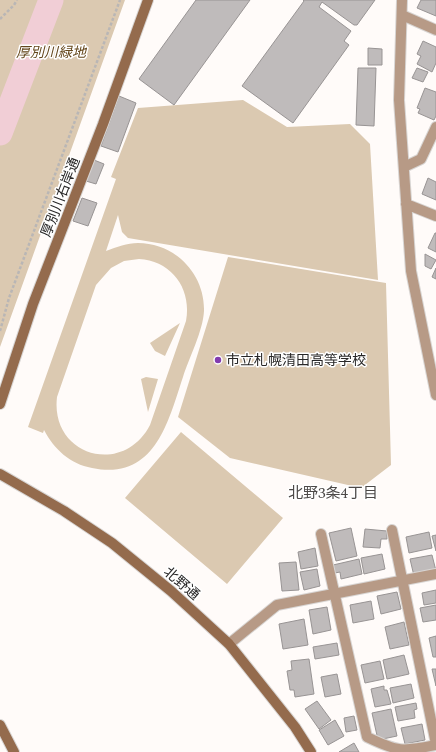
<svg xmlns="http://www.w3.org/2000/svg" width="436" height="752" viewBox="0 0 436 752" font-family="Spectral,'Noto Sans JP',serif">
	<style>
		.green { fill: #dbc9b1; fill-rule: evenodd }
		.lines { fill: none; stroke-linecap: round; stroke-linejoin: round }
		.river { stroke: #f1ced6; stroke-width: 25 }
		.building { fill: #bfbbbb; stroke: #989494 }
		.street-casing { stroke: #d8d5d3; stroke-width: 12 }
		.secondary-casing { stroke: #d8d5d3; stroke-width: 12 }
		.path { stroke: #b9b6b5; stroke-width: 2.5; stroke-dasharray: 3 2; stroke-linecap: butt }
		.street { stroke: #b79a86; stroke-width: 10 }
		.secondary { stroke: #946b4d; stroke-width: 10 }
		.poi-dot { fill: #823cb0; stroke: #fff; stroke-width: 1.5 }
		.labels { text-anchor: middle; stroke-width: 3; stroke-linejoin: round; paint-order: stroke }
		.park-label { font-size: 14px; font-style: italic; fill: #64471c; stroke: #fff }
		.street-label { font-size: 14px; fill: #282727; stroke: #fff }
		.poi-label { font-size: 14px; fill: #282727; stroke: #fff; text-anchor: start }
		.neighbourhood-label { font-size: 15px; fill: #4c4948; stroke: #fff }
	</style>
	<rect width="100%" height="100%" fill="#fffbf9"/>
	<path class="green" d="M0,0H125L0,347Z
		M243,100L287,127L350,124L370,144L378,280L128,238L122,232L118,215L106,251C117,247 127,243 138,243C175,243 205,274 204,311C203,331 189,358 183,377C168,422 155,481 92,468C70,464 54,449 44,430L43,433L28,427L116,179L111,177L138,108ZM139,259C172,261 192,289 186,321L150,425C123,477 50,456 57,397L96,285L111,268L124,261Z
		M228,257L386,283L391,465L361,488L230,458L178,417Z
		M180,323L165,356L155,351L150,343Z
		M146,377L158,379L148,412L141,379Z
		M181,432L283,518L227,584L125,498Z"/>
	<g class="lines">
		<path class="river" d="M0,133L51,0"/>
	</g>
	<path class="building" d="M196,0H250L174,105L139,79Z
		M303,0H375L357,25H354L322,2L319,7L351,31L344,41L349,45L293,123L242,86L304,1Z
		M421,0H436V16L417,8Z
		M423,41L436,47V63L432,72L417,64L421,56L417,54Z
		M368,48L382,49V65H368Z
		M358,68H376L374,126L356,125Z
		M417,68L428,72L423,82L412,78Z
		M425,88L436,92V116L434,120L418,113L420,109L417,108Z
		M119,96L136,103L118,152L101,146Z
		M94,160L104,164L96,184L86,181Z
		M428,178L436,182V200L422,194Z
		M82,198L97,203L88,226L73,221Z
		M435,233H436V252L428,248Z
		M425,254L436,260L431,269L425,266Z
		M436,268V279L432,277Z
		M351,528L357,556L336,561L329,533Z
		M365,529L387,531V539H381L380,548L363,547Z
		M429,532L432,548L409,553L406,537Z
		M436,535V551L432,536Z
		M315,548L318,566L301,569L298,552Z
		M382,554L385,569L364,574L361,558Z
		M432,555L436,571L414,576L410,559Z
		M359,559L362,574L341,579L340,572L335,573L333,565Z
		M296,562L299,590L282,591L279,563Z
		M317,569L320,586L304,590L300,572Z
		M436,590V603L424,605L422,593Z
		M397,592L401,609L381,614L377,596Z
		M371,601L374,619L353,623L350,605Z
		M436,605V620L423,622L420,608Z
		M327,607L331,630L313,634L309,610Z
		M304,619L308,645L283,649L279,624Z
		M404,622L409,645L390,649L385,627Z
		M436,636V657H433L429,638Z
		M337,643L339,655L315,659L313,647Z
		M404,655L409,674L387,679L383,660Z
		M309,659L314,694L295,697L294,690H290L287,671L292,670L291,661Z
		M380,661L384,679L365,683L361,665Z
		M432,669H436V686Z
		M337,674L341,694L325,697L321,677Z
		M411,684L414,698L393,703L390,688Z
		M384,686V690H387L391,704L375,707L371,689Z
		M317,701L331,720L319,729L305,709Z
		M416,703L417,709L414,710L415,718L398,721L395,707Z
		M391,709L397,736L378,740L372,713Z
		M354,716L357,730L346,732L344,718Z
		M335,720L344,736L328,745L319,730Z
		M422,724L425,740L405,744L401,728Z
		M354,743L359,752H339Z"/>
	<g class="lines">
		<defs>
			<path id="street" d="M402,0L399,100L411,271L436,395
				M402,15L436,30
				M404,167L421,159L436,127
				M406,204L436,216
				M392,530L436,744
				M321,534L367,737C398,752 402,752 436,745
				M229,644L277,605L436,574"/>
			<path id="secondary" d="M0,404L33,304L103,124L148,0
				M0,474L64,511L112,543L171,591L229,644L295,727L311,752
				M0,725L14,752"/>
		</defs>
		<use href="#street" class="street-casing"/>
		<use href="#secondary" class="secondary-casing"/>
		<path class="path" d="M0,19L14,5L17,0
			M0,331L9,298L120,0"/>
		<use href="#street" class="street"/>
		<use href="#secondary" class="secondary"/>
	</g>
	<circle class="poi-dot" cx="218" cy="360" r="4"/>
	<g class="labels">
		<g class="park-label">
			<text x="51" y="57">厚別川緑地</text>
		</g>
		<g class="street-label">
			<text transform="translate(60 197) rotate(-69)" y="5">厚別川右岸通</text>
			<text transform="translate(182 583) rotate(41)" y="5">北野通</text>
		</g>
		<g class="poi-label">
			<text x="226" y="365">市立札幌清田高等学校</text>
		</g>
		<g class="neighbourhood-label">
			<text x="333" y="498">北野3条4丁目</text>
		</g>
	</g>
</svg>
